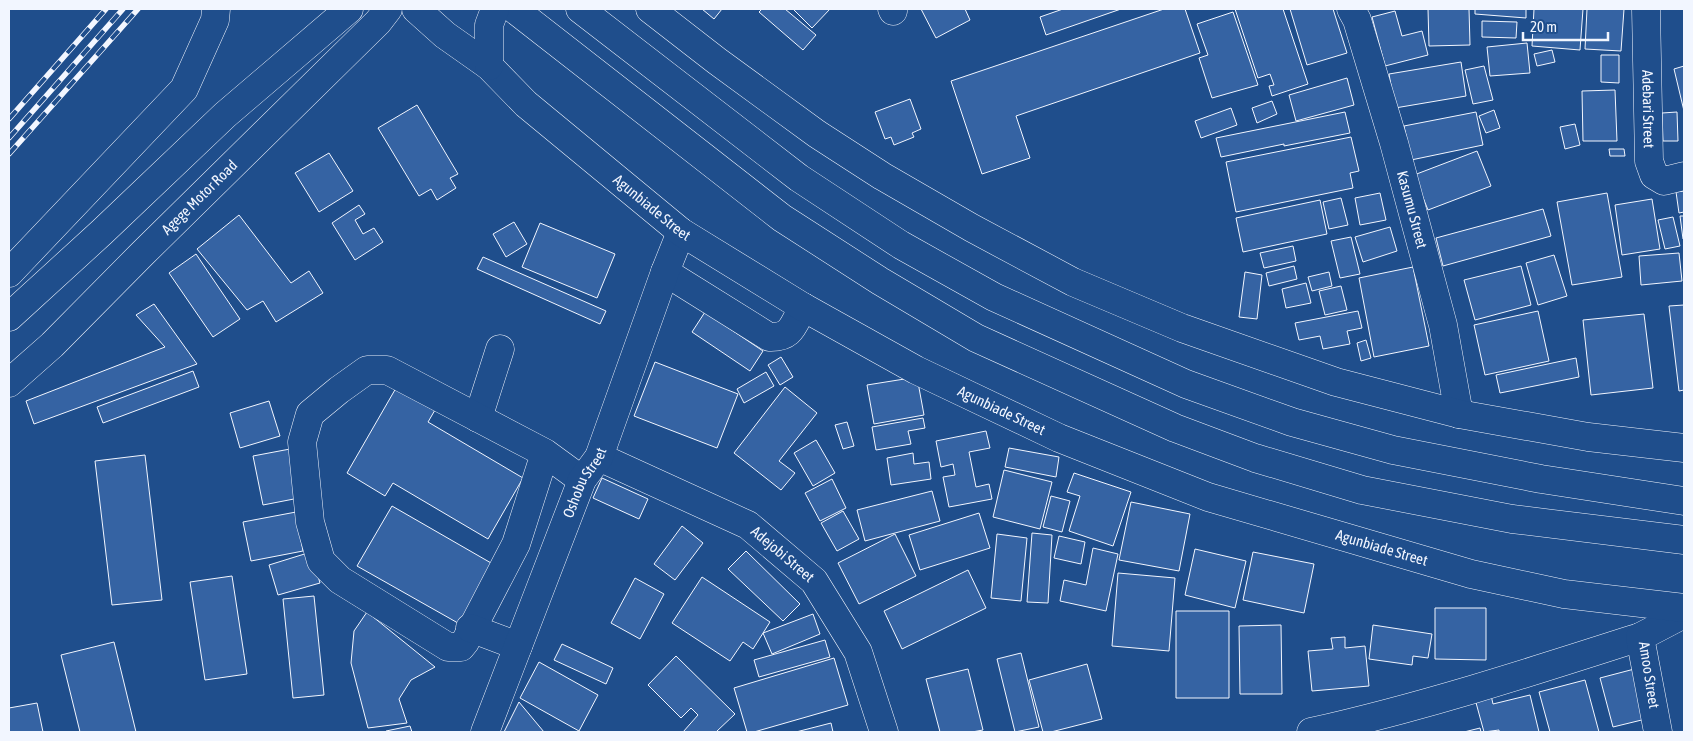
<svg xmlns="http://www.w3.org/2000/svg" width="1693" height="741" viewBox="0 0 1693 741" font-family="'Asap Condensed',sans-serif">
	<style>
		.building { fill: #3563a3; stroke: #f2f6ff }
		.lines { fill: none; stroke-linecap: round; stroke-linejoin: round }
		.minor-casing { stroke: #f2f6ff; stroke-width: 29 }
		.major-casing { stroke: #f2f6ff; stroke-width: 29 }
		.minor { stroke: #1f4e8c; stroke-width: 28 }
		.major { stroke: #1f4e8c; stroke-width: 28 }
		.rail-casing { stroke: #f2f6ff; stroke-width: 5.5 }
		.rail { stroke: #1f4e8c; stroke-width: 4; stroke-dasharray: 11; stroke-linecap: butt }
		.labels { text-anchor: middle; stroke-width: 4; stroke-linejoin: round; paint-order: stroke }
		.street-label { font-size: 15px; fill: #f2f6ff; stroke: #1f4e8c }
	</style>
	<rect width="100%" height="100%" fill="#1f4e8c"/>
	<path class="building" d="M702,9H722L714,19Z
		M762,9H785L816,35L803,50L759,12Z
		M793,9H830L812,28Z
		M921,9H965L970,20L936,38Z
		M1063,9H1121L1046,35L1040,17Z
		M1164,9H1185L1200,53L1016,116L1030,158L982,174L951,81Z
		M1235,9H1283L1308,84L1272,96L1269,86L1274,85L1270,74L1258,78Z
		M1290,9H1333L1347,53L1307,65Z
		M1428,9H1469L1470,45L1429,46Z
		M1475,9H1526V18L1475,14Z
		M1534,9H1583L1580,50L1532,46Z
		M1587,9H1624L1621,51L1585,49Z
		M1395,11L1402,36L1422,31L1428,55L1385,66L1372,17Z
		M1233,12L1258,85L1212,98L1199,58L1208,55L1197,24Z
		M1482,21L1517,22L1516,38L1482,37Z
		M1527,43L1530,73L1490,76L1487,47Z
		M1552,50L1555,62L1537,66L1534,54Z
		M1601,55H1619V83L1601,82Z
		M1461,62L1466,96L1395,108L1389,74Z
		M1484,66L1493,100L1473,104L1465,70Z
		M1684,66V111L1674,69Z
		M1347,78L1354,105L1296,121L1289,95Z
		M1615,90L1617,141H1583L1582,91Z
		M910,99L921,129L912,133L914,137L894,145L891,137L885,139L875,112Z
		M1272,101L1277,114L1257,123L1252,108Z
		M417,105L458,174L450,178L456,188L437,200L431,189L419,196L378,128Z
		M1231,108L1237,125L1201,138L1195,121Z
		M1494,110L1500,128L1486,133L1479,116Z
		M1345,112L1350,133L1284,146V144L1221,157L1216,138Z
		M1476,112L1483,145L1411,160L1404,126Z
		M1677,112L1678,141H1663L1662,113Z
		M1575,124L1580,145L1565,149L1560,127Z
		M1351,137L1359,171L1350,173L1353,188L1236,212L1226,162Z
		M1609,149H1624L1625,156H1610Z
		M1477,151L1491,186L1428,210L1414,175Z
		M329,153L353,191L319,212L295,173Z
		M1684,191V212L1679,213L1676,192Z
		M1380,193L1386,220L1360,225L1355,198Z
		M1607,193L1622,277L1572,285L1557,202Z
		M1341,198L1348,225L1329,229L1323,202Z
		M1652,199L1660,249L1622,255L1615,205Z
		M1320,200L1327,234L1243,252L1236,218Z
		M359,205L365,214L355,220L363,234L374,228L383,242L355,260L332,223Z
		M1543,209L1551,236L1443,266L1436,238Z
		M239,215L291,283L309,271L323,293L276,322L263,301L247,310L197,249Z
		M1680,216H1684V239H1683Z
		M1673,217L1680,246L1665,249L1658,220Z
		M514,222L527,244L506,257L493,234Z
		M540,223L615,254L597,298L522,267Z
		M1390,227L1397,251L1363,262L1355,237Z
		M1351,237L1360,274L1340,278L1331,241Z
		M1293,246L1296,261L1264,268L1260,253Z
		M1679,253L1682,281L1641,285L1639,256Z
		M196,254L240,319L213,337L169,273Z
		M1554,255L1567,296L1538,305L1526,263Z
		M483,257L606,311L600,324L477,269Z
		M1294,266L1297,279L1269,286L1266,273Z
		M1521,266L1531,305L1475,320L1464,280Z
		M1413,267L1429,346L1374,357L1359,278Z
		M1245,272L1262,275L1257,319L1239,317Z
		M1329,272L1332,286L1312,291L1308,277Z
		M1306,283L1311,303L1286,308L1282,289Z
		M1341,286L1347,310L1325,315L1319,291Z
		M154,304L197,364L34,424L26,401L165,347L136,315Z
		M1684,305V390L1679,391L1669,306Z
		M1358,311L1362,328L1347,331L1350,344L1323,349L1320,336L1299,340L1295,323Z
		M1538,311L1549,361L1485,375L1474,325Z
		M705,312L763,351L750,371L692,332Z
		M1644,314L1653,388L1591,395L1583,320Z
		M1366,340L1371,358L1361,361L1357,343Z
		M781,357L793,377L780,385L768,365Z
		M1576,358L1579,377L1500,393L1496,375Z
		M655,362L738,394L717,448L634,416Z
		M193,371L199,387L103,423L97,407Z
		M766,372L774,386L744,403L737,389Z
		M917,377L924,415L874,424L867,385Z
		M785,387L817,413L779,461L795,473L781,490L734,453Z
		M396,388L435,410L428,422L523,478L488,539L393,483L385,496L347,473Z
		M269,401L280,436L240,448L230,413Z
		M923,418L925,428L908,431L911,444L876,450L872,427Z
		M847,422L854,446L843,449L835,425Z
		M986,431L990,448L969,452L976,487L989,484L992,499L949,507L943,477L955,475L953,464L941,467L936,441Z
		M816,440L835,473L813,486L794,453Z
		M1009,448L1059,457L1056,477L1005,467Z
		M290,449L299,498L263,505L253,456Z
		M913,453L914,464L929,462L931,479L891,485L887,458Z
		M145,455L162,600L112,605L95,461Z
		M1004,470L1052,482L1040,529L993,517Z
		M1074,473L1131,492L1113,546L1069,531L1080,496L1067,492Z
		M602,478L648,499L639,519L593,498Z
		M832,479L846,508L820,521L805,493Z
		M932,491L940,521L865,541L857,510Z
		M1051,496L1070,501L1062,532L1043,527Z
		M1131,502L1190,514L1179,571L1119,560Z
		M392,506L498,567L465,627L357,566Z
		M843,511L859,539L837,551L821,523Z
		M296,512L303,551L251,561L243,522Z
		M979,513L990,548L920,570L909,535Z
		M682,526L703,543L675,580L654,564Z
		M1032,533L1052,535L1048,603L1027,602Z
		M895,534L916,576L859,604L838,563Z
		M997,534L1027,538L1021,601L991,598Z
		M1059,536L1085,542L1081,564L1054,558Z
		M1093,548L1118,554L1106,611L1060,601L1064,580L1086,585Z
		M1195,549L1246,561L1235,608L1185,595Z
		M746,551L800,604L783,621L728,569Z
		M311,552L320,583L278,595L269,565Z
		M1253,552L1314,564L1304,613L1243,600Z
		M968,570L986,608L902,649L884,611Z
		M1118,573L1175,578L1169,651L1112,646Z
		M232,576L247,674L205,680L190,582Z
		M702,577L770,622L753,649L743,642L730,661L672,623Z
		M635,578L664,594L640,639L611,623Z
		M314,596L324,695L293,698L283,599Z
		M1435,608H1486V660L1435,659Z
		M1176,611H1229V698H1176Z
		M367,612L435,667L411,680L399,699L407,723L368,728L351,663L354,631Z
		M813,614L820,634L772,654L763,633Z
		M1281,625L1282,694H1240L1239,626Z
		M1373,625L1432,634L1428,658L1413,656L1412,665L1369,659Z
		M1345,637V648L1365,646L1369,686L1312,691L1308,651L1333,649L1331,638Z
		M825,640L830,657L759,677L754,660Z
		M114,642L136,732H80L61,655Z
		M562,644L613,668L606,684L554,660Z
		M1021,653L1039,727L1015,732L997,659Z
		M676,656L735,714L716,732H683L698,715L691,708L681,718L648,685Z
		M834,658L848,705L754,732H747L734,688Z
		M539,662L598,695L579,731L520,698Z
		M1087,664L1102,719L1051,732H1043L1029,680Z
		M1642,667L1654,717L1613,727L1600,678Z
		M968,669L983,730L972,732H940L926,679Z
		M1585,680L1599,732H1550L1539,692Z
		M1491,695L1493,704L1530,695L1539,732H1499V730L1484,732L1475,699Z
		M519,702L544,732H504Z
		M37,703L43,732H9V708Z
		M831,723L833,732H796Z
		M410,726L412,732H386V731Z
		M1480,728L1481,732H1464Z"/>
	<g class="lines">
		<defs>
			<g id="minor">
				<path d="M892,9L893,11"/>
				<path id="s1" d="M1351,9L1357,20L1394,143L1443,325L1459,414"/>
				<path id="s2" d="M1646,9L1649,161L1654,175L1664,181L1684,176"/>
				<path d="M665,272L769,337C792,338 793,325 803,307"/>
				<path d="M478,418L500,349"/>
				<path d="M545,453L516,544L465,642L461,647H448L340,580L321,561L310,522L302,442L310,414L339,390L367,370H387L545,453L582,480"/>
				<path id="s3" d="M599,457L748,525L814,581L858,652L884,732"/>
				<path d="M470,628L518,646"/>
				<path id="s4" d="M485,732L582,480L599,457L665,272L681,232"/>
				<path d="M1311,732C1423,707 1531,672 1640,637"/>
				<path d="M1658,732L1640,637L1684,614"/>
			</g>
			<g id="major">
				<path id="s5" d="M416,9L445,35L489,66L526,104L681,232L803,307L916,370L1059,438L1208,497L1471,574L1564,594L1684,608"/>
				<path d="M514,9L782,218L880,281L976,338L1175,428L1255,458L1362,490L1512,519L1684,540"/>
				<path d="M580,9L799,178L901,245L994,297L1186,384L1292,422L1393,450L1541,479L1684,501"/>
				<path d="M650,9L717,61L817,134L882,176L972,228L1073,282L1182,328L1336,382L1459,414L1588,437L1684,448"/>
				<path d="M489,66V25L495,9"/>
				<path d="M9,273L184,89L215,20L216,9"/>
				<path d="M9,317L102,232L225,115L349,9"/>
				<path id="s6" d="M9,383L52,345L142,254L378,22L388,9"/>
			</g>
		</defs>
		<use href="#minor" class="minor-casing"/>
		<use href="#major" class="major-casing"/>
		<use href="#minor" class="minor"/>
		<use href="#major" class="major"/>
		<defs>
			<path id="rail" d="M9,119L106,9
				M9,138L123,9
				M9,154L138,9"/>
		</defs>
		<use href="#rail" class="rail-casing"/>
		<use href="#rail" class="rail"/>
	</g>
	<g class="labels">
		<g class="street-label">
			<text dy="5" stroke="none"><textPath href="#s2" startOffset="100">Adebari Street</textPath></text>
			<text dy="5" stroke="none"><textPath href="#s6" startOffset="266">Agege Motor Road</textPath></text>
			<text dy="5" stroke="none"><textPath href="#s5" startOffset="309">Agunbiade Street</textPath></text>
			<text dy="5" stroke="none"><textPath href="#s1" startOffset="210">Kasumu Street</textPath></text>
			<text dy="5" stroke="none"><textPath href="#s5" startOffset="714">Agunbiade Street</textPath></text>
			<text dy="5" stroke="none"><textPath href="#s4" startOffset="269">Oshobu Street</textPath></text>
			<text dy="5" stroke="none"><textPath href="#s5" startOffset="1119">Agunbiade Street</textPath></text>
			<text dy="5" stroke="none"><textPath href="#s3" startOffset="209">Adejobi Street</textPath></text>
			<text transform="translate(1649 675) rotate(81)" y="5">Amoo Street</text>
		</g>
	</g>
	<rect width="1693" height="741" fill="none" stroke="#f2f6ff" stroke-width="20"/>
	<path d="M1523 32v8h85v-8" fill="none" stroke="#f2f6ff" stroke-width="2.5"/>
	<text x="1530" y="32" font-size="15" fill="#f2f6ff" stroke="#1f4e8c" stroke-width="4" paint-order="stroke">20 m</text>
</svg>
